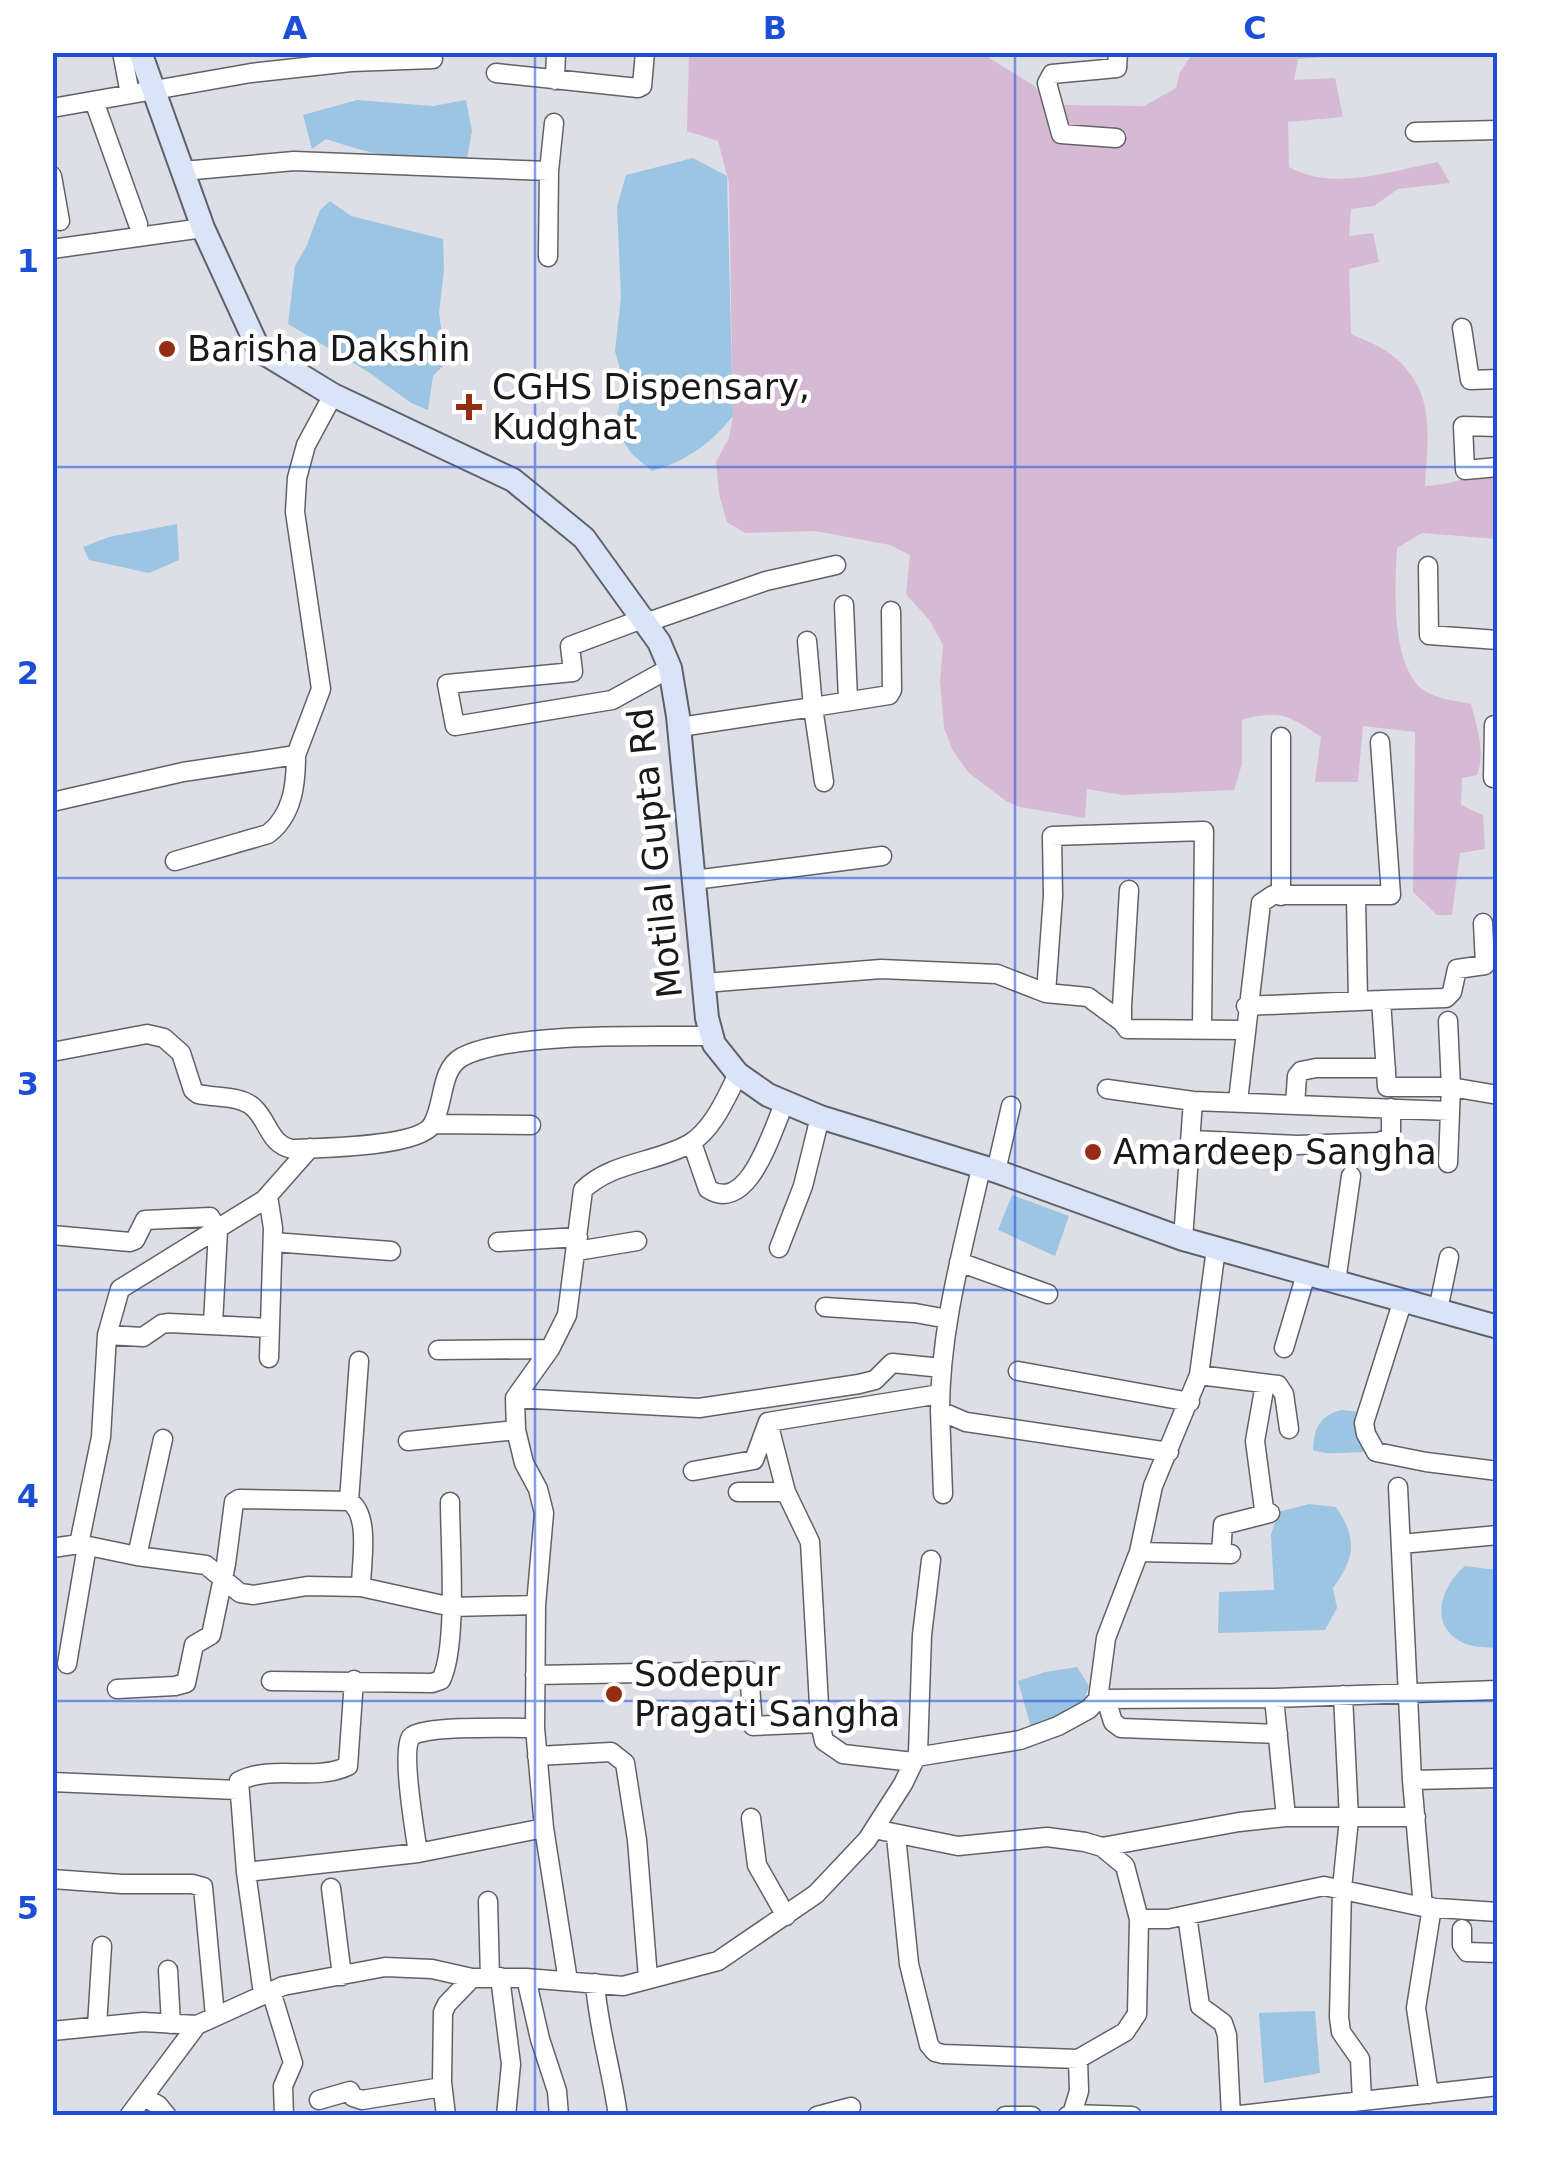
<svg xmlns="http://www.w3.org/2000/svg" width="1550" height="2168" viewBox="0 0 1550 2168" font-family="'DejaVu Sans',sans-serif">
	<style>
		.green { fill: #d6bad3 }
		.water { fill: #9cc4e3 }
		.lines { fill: none; stroke-linecap: round; stroke-linejoin: round }
		.street-casing { stroke: #616169; stroke-width: 21 }
		.secondary-casing { stroke: #616169; stroke-width: 26 }
		.street { stroke: #fff; stroke-width: 18 }
		.secondary { stroke: #dae4f9; stroke-width: 22 }
		.grid { fill: none; stroke: #1d4ed8; stroke-width: 2.5; stroke-opacity: 0.55 }
		.poi-dot { fill: #952c14; stroke: #fff; stroke-width: 4 }
		.labels { text-anchor: middle; stroke-width: 9; stroke-linejoin: round; paint-order: stroke }
		.poi-label { font-size: 35px; fill: #19191c; stroke: #fff; text-anchor: start }
		.street-label { font-size: 35px; fill: #19191c; stroke: #fff }
		.neatline { fill: none; stroke: #1d4ed8; stroke-width: 4 }
		.grid-label { font-size: 32px; text-anchor: middle; font-weight: bold; fill: #1d4ed8 }
	</style>
	<rect width="100%" height="100%" fill="#dedee7"/>
	<path class="green" d="M689,53H981L1033,85L1053,105L1144,106L1176,88L1180,72L1193,53H1378L1298,59L1294,80L1335,78L1343,117L1288,122L1289,167C1335,192 1389,171 1438,162L1450,183L1398,189L1374,206L1351,209L1349,236L1373,233L1379,262L1349,269L1351,334C1362,339 1376,344 1386,351C1437,386 1428,432 1425,486C1452,485 1470,474 1497,475V539L1422,533L1397,548C1395,586 1390,668 1425,691C1438,699 1456,701 1471,704C1477,728 1486,752 1477,775L1462,778L1461,805L1483,815L1485,849L1460,853L1452,915H1437L1413,892L1415,732L1363,726L1358,782H1315L1321,737C1290,716 1280,709 1242,720V764L1234,790L1123,795L1087,789L1085,818L1020,807L1006,801L969,773L953,751L944,728L940,681L943,645L930,621L906,594L910,555L890,545L815,531L745,533L727,522L719,494L716,462L729,438L733,416L729,183L718,141L687,131Z"/>
	<path class="water" d="M357,100L433,106L466,100L472,131L467,158C433,171 361,151 326,139L312,149L303,115Z
		M693,158L727,176L733,416C710,444 687,461 652,471L632,454L619,435L617,416L624,383L615,351L621,297L617,207L626,175Z
		M330,201L351,216L443,239L444,269L439,313L446,363L433,376L428,410L411,403L370,373L288,324L295,266L307,245L320,210Z
		M177,524L179,560L149,573L89,560L83,547L109,537Z
		M1012,1195L1069,1216L1055,1256L998,1230Z
		M1342,1410L1360,1412L1363,1452C1344,1452 1331,1456 1313,1450C1314,1428 1320,1415 1342,1410Z
		M1309,1504L1336,1507C1357,1538 1356,1557 1333,1588L1337,1608L1325,1630L1218,1633L1219,1592L1274,1590L1271,1535L1278,1512Z
		M1465,1566L1497,1570V1648C1487,1647 1476,1648 1466,1644C1427,1628 1440,1587 1465,1566Z
		M1077,1667L1089,1686L1083,1703L1032,1731L1018,1681L1045,1672Z
		M1315,2011L1320,2073L1264,2083L1259,2013Z"/>
	<g class="lines">
		<defs>
			<path id="street" d="M122,52L130,94
				M496,73L638,88L642,86L645,52
				M555,80L556,52
				M94,101L138,224
				M52,108L251,73L351,62L433,59
				M1415,132L1498,130
				M1116,138L1061,134L1047,83L1052,74L1117,68L1118,52
				M183,171L294,161L549,171L548,257
				M549,171L554,123
				M52,176L60,221
				M52,249L203,228
				M1462,328L1470,380L1498,379
				M1498,427L1463,426L1465,470L1498,467
				M1428,566L1429,635L1498,640
				M844,605L848,700
				M645,618L570,646L573,672L447,684L455,726L612,700L670,668
				M648,622L766,581L836,565
				M1498,725H1494L1493,778H1498
				M680,727L813,707L807,641
				M1281,737V896
				M824,782L813,707L889,695L892,690L891,611
				M52,802L183,772L296,755L321,689L295,512L297,478L306,445L333,395
				M175,861L268,834C293,815 296,784 296,755
				M694,880L882,856
				M1129,890L1122,1007V1022L1127,1029L1245,1030
				M1356,897L1358,1001
				M704,983L881,969L997,974L1046,993L1088,997L1122,1022
				M1046,993L1053,896L1052,836L1204,831L1202,1029
				M1246,1006L1381,1000
				M1448,1021L1451,1087L1498,1095
				M52,1052L147,1034L164,1038L181,1053L193,1090L198,1094C215,1098 241,1095 254,1108C269,1122 269,1144 292,1149C318,1148 418,1147 432,1125C445,1105 439,1070 462,1057C512,1031 653,1037 712,1036
				M1107,1089L1193,1101L1450,1111
				M1238,1101L1261,903L1273,895H1391L1380,742
				M1295,1105L1297,1076L1301,1071L1316,1068H1386
				M433,1124L531,1125
				M1192,1140L1298,1145L1379,1142L1391,1137V1108
				M692,1143L708,1189C749,1215 772,1130 785,1102
				M1448,1163L1451,1087H1387L1381,1000L1446,998L1452,992L1457,969L1485,965L1483,923
				M981,1168C963,1248 940,1328 940,1411L966,1422L1169,1452
				M996,1171L1011,1106
				M268,1196L273,1228L269,1358
				M52,1235L130,1242L135,1240L145,1220L210,1217L218,1230L213,1324
				M1183,1239L1193,1101
				M273,1242L391,1251
				M498,1242L578,1237
				M779,1248L803,1186L820,1117
				M577,1251L637,1241
				M959,1262L1048,1294
				M1336,1282L1351,1176
				M1403,1300L1364,1423L1366,1434L1376,1452L1426,1462L1498,1471
				M825,1307L915,1313L948,1319
				M1438,1310L1449,1257
				M107,1335L143,1337L162,1324L169,1323L270,1328
				M1284,1348L1306,1274
				M438,1350L550,1349
				M1018,1371L1190,1402
				M1199,1375L1278,1385L1284,1394L1289,1429
				M515,1398L699,1408L859,1384L875,1380L892,1363L942,1368
				M940,1411L943,1494
				M768,1422L786,1492L810,1542L820,1723L824,1741L843,1754L913,1762
				M408,1441L516,1430
				M693,1471L754,1460L768,1422L940,1394
				M1398,1487L1412,1780L1423,1907
				M738,1492H786
				M349,1501L359,1361
				M1264,1509L1255,1441L1265,1384
				M79,1544L101,1437L107,1335L120,1289L264,1200L310,1148
				M1401,1544L1498,1535
				M52,1548L79,1544L137,1556L206,1565L240,1593L254,1595L307,1586L361,1587L452,1607L536,1605
				M1139,1552L1231,1554
				M1221,1554L1223,1525L1270,1513
				M137,1556L163,1439
				M67,1664L87,1546
				M535,1675L749,1671L753,1726L820,1723
				M271,1681L432,1683L441,1680C458,1646 450,1544 450,1502
				M117,1689L175,1686L186,1683L194,1645L211,1635L226,1564L234,1502L239,1499L349,1501C371,1515 361,1563 361,1587
				M1343,1695L1349,1819L1342,1888L1339,2017L1341,2032L1360,2059L1362,2101L1498,2086
				M1274,1698L1286,1817
				M1098,1699L1274,1698L1498,1690
				M1106,1699L1113,1722L1121,1728L1278,1734
				M537,1756L611,1752L625,1763L637,1840L648,1978
				M916,1757L1020,1740L1058,1726L1089,1709L1098,1699L1106,1638L1139,1552L1153,1486L1199,1375L1216,1249
				M1412,1780L1498,1778
				M52,1782L237,1790
				M751,1818L757,1865L786,1916
				M874,1829L958,1846L1047,1837L1085,1842L1102,1847L1125,1866L1139,1919L1137,2014L1125,2032L1078,2059L1079,2091L1072,2114L1067,2116
				M896,1836L909,1964L929,2045L935,2052L943,2054L1078,2059
				M1102,1847L1239,1822L1286,1817H1416
				M418,1853C415,1833 401,1751 411,1737C420,1725 516,1728 535,1728
				M246,1872L418,1853L544,1828
				M52,1879L122,1884H192L203,1887L215,2016
				M331,1888L342,1976
				M488,1901L490,1978
				M1187,1915L1200,2006L1223,2023L1227,2035L1231,2116
				M1139,1919H1168L1324,1886L1423,1907L1498,1912
				M1462,1929V1945L1467,1952L1498,1953
				M168,1970L171,2024
				M500,1977L511,2064L506,2116
				M526,1978L540,2039L557,2091L559,2116
				M568,1981L544,1828L535,1728L536,1605L544,1513L538,1489L524,1463L516,1430L515,1398L550,1349L567,1315L583,1190C611,1162 655,1163 689,1144C713,1130 726,1098 738,1074
				M595,1983C598,2027 612,2071 618,2116
				M271,1991L293,2063L283,2086L284,2116
				M263,1994L246,1872L239,1781C272,1764 315,1782 348,1766L354,1680
				M97,2026L102,1946
				M52,2031L143,2022L197,2025L283,1986L385,1967L432,1969L472,1978H526L623,1986L718,1961L816,1894L867,1840L903,1784L918,1753L922,1635L931,1560
				M1429,2094L1416,2008L1432,1907
				M144,2097L158,2105L167,2116
				M319,2100L350,2091L353,2097L362,2100L442,2087
				M1072,2114L1132,2116
				M129,2116L197,2025
				M446,2116L442,2082L443,2012L447,2004L472,1978
				M817,2116L851,2107
				M1005,2116H1032
				M1232,2116L1362,2101"/>
			<path id="secondary" d="M140,52L203,228L259,350L333,395L513,480L584,538L659,642L670,668L678,716L707,1018L714,1044L738,1074L768,1095L820,1117L996,1171L1183,1239L1498,1327"/>
		</defs>
		<use href="#street" class="street-casing"/>
		<use href="#secondary" class="secondary-casing"/>
		<use href="#street" class="street"/>
		<use href="#secondary" class="secondary"/>
	</g>
	<path class="grid" d="M535,52V2116M1015,52V2116M52,467H1498M52,878H1498M52,1290H1498M52,1701H1498"/>
	<g class="poi-dot">
		<circle cx="167" cy="349" r="10"/>
		<path d="M464 392h10v10h10v10h-10v10h-10v-10h-10v-10h10z"/>
		<circle cx="1093" cy="1152" r="10"/>
		<circle cx="614" cy="1694" r="10"/>
	</g>
	<g class="labels">
		<g class="poi-label">
			<text x="187" y="361">Barisha Dakshin</text>
			<text x="492" y="399">CGHS Dispensary,<tspan x="492" dy="40">Kudghat</tspan></text>
			<text x="1113" y="1164">Amardeep Sangha</text>
			<text x="634" y="1686">Sodepur<tspan x="634" dy="40">Pragati Sangha</tspan></text>
		</g>
		<g class="street-label">
			<text transform="translate(655 853) rotate(-96)" y="12">Motilal Gupta Rd</text>
		</g>
	</g>
	<rect width="1550" height="2168" fill="none" stroke="#ffffff" stroke-width="110"/>
	<rect x="55" y="55" width="1440" height="2058" class="neatline"/>
	<g class="grid-label">
		<text x="295" y="39">A</text>
		<text x="775" y="39">B</text>
		<text x="1255" y="39">C</text>
		<text x="28" y="272">1</text>
		<text x="28" y="684">2</text>
		<text x="28" y="1095">3</text>
		<text x="28" y="1507">4</text>
		<text x="28" y="1919">5</text>
	</g>
</svg>
